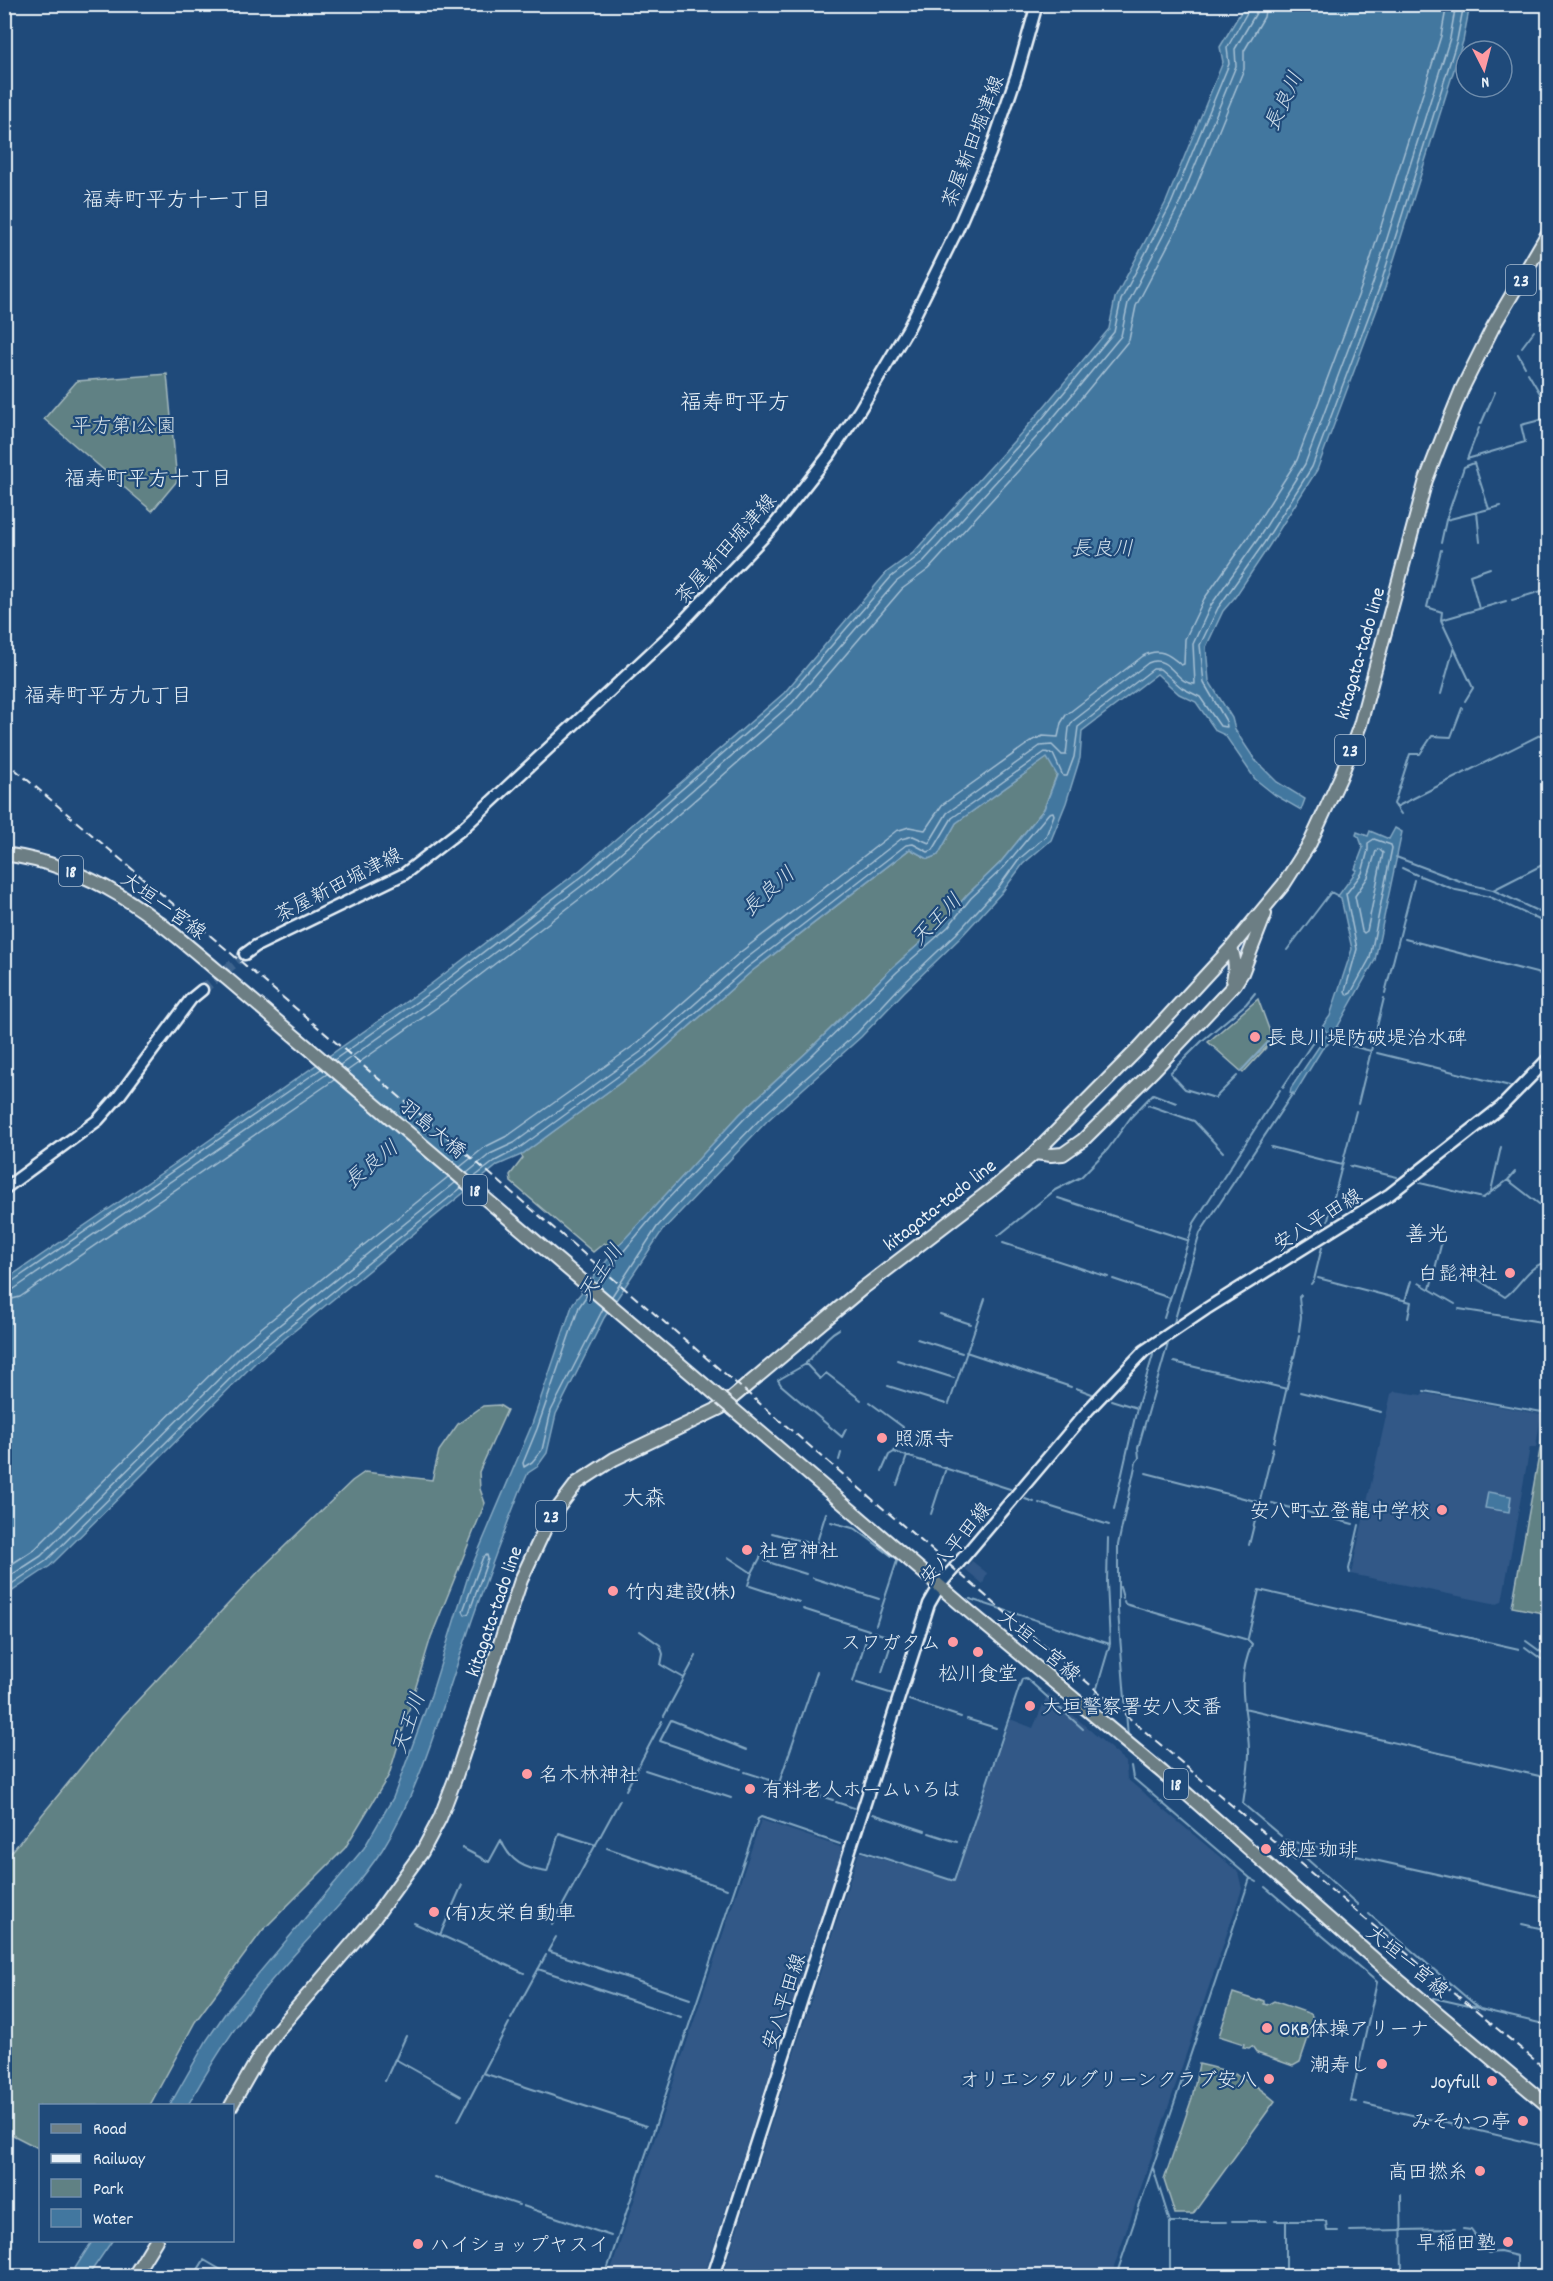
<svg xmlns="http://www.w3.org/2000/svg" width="1553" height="2281" viewBox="0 0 1553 2281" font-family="Dekko,'Klee One',sans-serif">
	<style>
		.built { fill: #315887 }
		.green { fill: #608184; stroke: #a4b9be; stroke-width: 1.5 }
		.water { fill: #42779f; stroke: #84a8c3; stroke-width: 1.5 }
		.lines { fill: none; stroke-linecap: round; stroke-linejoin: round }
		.shore { stroke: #a6c0d4; stroke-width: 1.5 }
		.stream { stroke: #84a8c3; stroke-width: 2 }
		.secondary-tunnel { stroke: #3d638d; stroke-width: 10; stroke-dasharray: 10 5; stroke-linecap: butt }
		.secondary-casing { stroke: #e8f1f8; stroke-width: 15 }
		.primary-casing { stroke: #e8f1f8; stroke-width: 16 }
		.secondary { stroke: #1f4a7a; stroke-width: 10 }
		.primary { stroke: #6c7e84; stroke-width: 12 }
		.rail { stroke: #e8f1f8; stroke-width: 2; stroke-dasharray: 9 4.5; stroke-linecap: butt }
		.primary-bridge-casing { stroke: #e8f1f8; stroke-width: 16; stroke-linecap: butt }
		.primary-bridge { stroke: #6c7e84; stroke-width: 12 }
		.poi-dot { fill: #ff9aa2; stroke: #1f4a7a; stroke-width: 2 }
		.labels { text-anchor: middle; stroke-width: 4.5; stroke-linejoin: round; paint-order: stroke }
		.shield { fill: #1f4a7a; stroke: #acbfd2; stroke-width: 1.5 }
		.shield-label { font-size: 18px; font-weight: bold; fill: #e8f1f8 }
		.street-label { font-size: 20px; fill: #e8f1f8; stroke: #1f4a7a }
		.park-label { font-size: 20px; fill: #d4e0e7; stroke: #1f4a7a }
		.poi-label { font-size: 20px; fill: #e8f1f8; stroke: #1f4a7a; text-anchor: start }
		.water-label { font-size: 21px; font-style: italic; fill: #cfdfeb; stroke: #1f4a7a }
		.neighbourhood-label { font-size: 21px; fill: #e8f1f8; stroke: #1f4a7a }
		.quarter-label { font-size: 22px; fill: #e8f1f8; stroke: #1f4a7a }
	</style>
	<rect width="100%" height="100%" fill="#1f4a7a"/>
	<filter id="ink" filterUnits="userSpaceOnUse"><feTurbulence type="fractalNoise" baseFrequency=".0167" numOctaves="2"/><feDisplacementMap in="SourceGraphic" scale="12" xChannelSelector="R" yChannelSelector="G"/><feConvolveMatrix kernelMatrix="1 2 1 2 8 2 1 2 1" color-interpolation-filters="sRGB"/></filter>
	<g filter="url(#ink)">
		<path class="built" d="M1395,1391L1421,1395L1423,1393L1541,1414L1536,1447H1530L1502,1602L1497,1604L1351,1574L1391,1394Z
			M972,1561L987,1573L983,1584L965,1569Z
			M1048,1693L1126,1762L1127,1779L1238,1872L1242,1889L1111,2276H722L859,1852L954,1882L1010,1719L1033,1728Z
			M761,1820L843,1848L704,2276H609Z"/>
		<path class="green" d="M167,374L177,481L152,511L44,419L77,381Z
			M1048,757L1057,774L1044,809L1000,863L967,895L944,922L893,967L808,1051L740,1114L620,1245L613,1247L604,1243L593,1252L511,1182L510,1175L523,1158L521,1155L650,1061L752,971L910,849L928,859L938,855L956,823Z
			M1258,999L1273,1040L1243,1073L1208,1042Z
			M499,1405L507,1410L479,1472L480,1489L485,1503L431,1637L389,1775L345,1848L262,1931L195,2022L150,2105L40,2106V2149L5,2131V1860L123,1716L260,1570L352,1481L365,1472L432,1480L439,1451L458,1424L483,1406Z
			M1548,1405V1614L1512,1607Z
			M1233,1993L1258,2001L1259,1999L1264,2001V2004L1267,2005L1274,2001L1311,2014L1314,2020L1300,2062L1293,2066L1257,2053L1252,2046L1249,2048L1243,2047L1244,2044L1219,2036Z
			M1199,2064C1236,2072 1247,2077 1275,2101L1193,2214H1175L1164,2180L1192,2098Z"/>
		<path class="water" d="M1245,5H1470L1463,41L1385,288L1317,470L1269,546L1235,597L1223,611L1206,647L1209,681L1232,718L1235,730L1255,760L1277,782L1305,799L1301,810L1275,795L1255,779L1225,735L1216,731L1196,702L1179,694L1157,674L1082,731L1080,758L1066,803L1051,840L1023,864L1003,891L960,938L904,992L861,1037L767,1121L662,1231L604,1318L556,1414L547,1453L537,1467L528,1473L520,1491C499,1544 479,1598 461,1653C438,1721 420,1789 382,1850C349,1900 303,1942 265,1988C235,2025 211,2064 188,2105H170L207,2040L226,2012L364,1848L393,1798L431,1695L469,1573L531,1427L573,1303L620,1244L740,1114L808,1051L893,967L944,922L967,895L1000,863L1044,809L1057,775L1047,758L956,823L938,855L928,859L910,849L752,971L650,1061L521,1155L498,1165L256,1362L50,1566L5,1596V1280L201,1146L431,984L580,870L784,693L887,572L913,553L1032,421L1109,329L1115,298L1166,202L1223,62L1220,47Z
			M1395,828L1402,832L1375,960L1328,1044L1322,1049L1294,1095L1290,1093L1291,1088L1328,1033L1322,1027L1330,1016L1352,949L1341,898L1338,896L1357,870L1355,869L1363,848L1359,837L1356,835L1357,832L1368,836L1370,831L1389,839Z
			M1488,1492L1511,1496L1509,1512L1485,1508Z
			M93,2240L112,2241L88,2276H70Z"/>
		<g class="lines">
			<path class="shore" d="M1374,839L1391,845L1392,848L1370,958L1351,993L1347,995L1345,991L1357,949L1346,894L1362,873L1368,850V843Z
				M1379,849L1383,853L1367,931L1364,933L1362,931L1355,896L1368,877L1376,851Z
				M334,1060L435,989L584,875L787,697L891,577L917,557L1037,425L1114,332L1121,300L1171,204L1229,64L1227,48L1249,9V4
				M340,1065L439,995L588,881L792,703L896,582L922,563L1042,431L1121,336L1128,303L1178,207L1236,66L1235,49L1256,13L1257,4
				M347,1071L445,1002L594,888L799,709L902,589L929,569L1049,437L1129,340L1136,306L1186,211L1244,69V51L1264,17L1266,4
				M460,1167L485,1147L509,1135L636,1044L738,954L896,831L909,827L925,830L942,805L1033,740L1043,736L1058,737L1061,723L1066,715L1143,656C1159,647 1169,654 1181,665L1184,664L1185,639L1204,599L1250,534L1297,460L1364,280L1441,36L1447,4
				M467,1173L490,1154L514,1143L642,1051L743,961L901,839L913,836L929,843L947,813L1040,746L1052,745L1062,755H1066L1069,728L1073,721L1148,663C1170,653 1176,685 1195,684L1193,644L1211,605L1258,539L1305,464L1373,283L1450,38L1456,4
				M473,1178L495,1161L518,1149L646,1056L748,967L906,845L913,844L928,852L933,850L952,818L1045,752L1053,754L1063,776H1067L1074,757L1078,727L1153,669H1160L1182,688L1200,697L1220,726L1227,727L1226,721L1204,683L1200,645L1218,608L1264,543L1312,467L1380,286L1457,40L1464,4
				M597,1283L664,1203L744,1119L812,1055L897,972L948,927L971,898L1004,867L1049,813L1053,812L1054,815L1046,836L1018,860L998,888L956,934L899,988L857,1033L763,1116L701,1180L657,1227L612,1296
				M4,1284L10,1283L321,1069
				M4,1292L14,1289L327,1074
				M587,1295L579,1307L537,1429L523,1463L524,1467L532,1462L542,1450L551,1411L603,1309
				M4,1301L20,1297L334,1080
				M487,1555L488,1559L469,1613L465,1615L463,1611L483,1557Z
				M4,1569L35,1549L240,1345L448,1177
				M4,1580L41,1556L246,1352L455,1183
				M4,1589L46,1561L252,1357L461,1188"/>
			<path class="stream" d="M1540,323L1548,321
				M1522,347L1534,331
				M1518,354L1525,367
				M1528,373L1548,407
				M1481,424L1495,392
				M1479,428L1467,459L1525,442L1521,425L1548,418
				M1477,512L1480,542
				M1446,520L1464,467L1474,463L1489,509
				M1441,543L1446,520L1501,506
				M1441,550L1427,607L1442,612L1441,620
				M1512,600L1548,589
				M1479,609L1470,575L1490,568
				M1441,694L1454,647
				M1465,701L1473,688L1441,620L1506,601
				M1396,807L1548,731
				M1401,814L1394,804L1410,754H1420L1432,736L1451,737L1462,708
				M1396,857L1468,884L1493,890L1548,916
				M1402,868L1417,875
				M1420,876L1456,890L1490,897L1548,924
				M1493,890L1548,862
				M1405,939L1548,976
				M1287,950L1331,892L1338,896
				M1385,993L1414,880
				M1336,1042L1371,1051
				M1377,1053L1510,1086
				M1240,1072L1271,1039
				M1237,1076L1215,1098L1185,1089L1170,1073L1203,1040L1246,1004L1255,993
				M1283,1087L1323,1027
				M1358,1104L1384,998
				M1148,1105L1194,1121L1223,1152
				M1271,1147L1342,1165
				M1350,1166L1397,1177
				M1508,1180L1543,1207
				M1420,1183L1483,1198L1508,1180L1515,1172
				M1491,1191L1501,1147
				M1058,1198L1187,1240
				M1328,1220L1356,1111
				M998,1236L1055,1190L1081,1177L1108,1149L1131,1117L1153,1094L1176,1103
				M1003,1243L1108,1277
				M1474,1277L1505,1297C1521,1286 1527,1265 1548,1262
				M1318,1278L1411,1302L1408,1318
				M1113,1279L1170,1298
				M1419,1283L1455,1304
				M1311,1284L1314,1280L1322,1247
				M1430,1289L1441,1245
				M1405,1301L1411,1281
				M1459,1309L1548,1323
				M940,1314L971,1324
				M1164,1318L1194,1223L1280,1090
				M1173,1326L1200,1233L1293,1093
				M1299,1331L1301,1317L1299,1297L1301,1295
				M917,1339L962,1353
				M966,1352L1071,1387
				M897,1360L954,1378
				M1174,1362L1287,1389
				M806,1363C818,1352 824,1337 839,1329
				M888,1386L946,1404
				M1076,1388L1092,1394
				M1424,1391L1542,1412
				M1300,1392L1381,1412
				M1111,1400L1137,1408
				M869,1402L903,1427L894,1452L1010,1489
				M949,1404L985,1299
				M846,1429L842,1437L781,1385L778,1380L806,1364L820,1379L826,1373L861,1400
				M1274,1442L1299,1336
				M839,1460L841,1453
				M882,1471L889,1455L894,1452
				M1146,1473L1259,1502
				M897,1485L907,1456
				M1025,1499L1034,1502
				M1039,1503L1109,1525
				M1272,1503L1353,1524
				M1114,1509L1137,1408L1153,1355
				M931,1514L946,1468
				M831,1522L856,1529L893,1557
				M772,1533L816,1545L826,1513
				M1249,1545L1273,1448
				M728,1557L752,1573L748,1585
				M765,1561L806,1574
				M752,1573L767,1545
				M1350,1573L1349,1569L1359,1525
				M813,1578L879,1599
				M750,1586L799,1602
				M1120,1587L1123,1598
				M970,1599L1110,1644
				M1124,1601L1125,1604L1248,1640L1252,1644C1233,1690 1249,1709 1249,1753C1249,1770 1245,1787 1243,1804L1281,1836
				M803,1609L869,1630L853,1682
				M876,1625L897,1561
				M640,1631L660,1645L663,1654L661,1665L684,1678
				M874,1632L893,1638L882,1672
				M1248,1638L1259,1590L1519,1649
				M1526,1641L1548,1657
				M1525,1647L1548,1664
				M857,1683L893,1694
				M909,1700L961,1717
				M1092,1705L1110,1644L1107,1582L1108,1538
				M1244,1708L1548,1778
				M664,1716L696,1656
				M967,1719L996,1728
				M1128,1737L1118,1611V1545L1136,1462L1139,1458L1138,1448L1169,1340
				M741,1769L660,1741L671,1720L747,1750
				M645,1770L731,1798
				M745,1772L833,1800
				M779,1783L817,1672
				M626,1790L662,1721
				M836,1802L854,1808
				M873,1814L925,1831
				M929,1833L957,1842
				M1285,1840L1548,1899
				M1287,1841L1358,1905
				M462,1848L489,1862L501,1840C510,1862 525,1869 547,1872L559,1833L596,1845
				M607,1848L727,1889
				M862,1851L954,1881L1022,1679L1026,1678L1083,1729
				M1250,1878L1257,1882
				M1265,1887L1377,1982L1351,2101L1356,2102
				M1369,1914L1480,2009L1548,2025
				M414,1923L524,1973
				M1522,1924L1548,1930
				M552,1925L620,1800
				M440,1935L462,1885
				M556,1937L548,1951L690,1999
				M538,1969L681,2017
				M1434,1998L1478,2008
				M511,2019L546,1955
				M396,2058L406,2036
				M483,2073L646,2126
				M385,2081L395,2059L461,2096
				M1365,2104L1548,2147
				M458,2121L509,2023
				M1153,2168L1170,2222V2276
				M434,2177L519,2205
				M1401,2194L1402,2276
				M523,2206L611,2236
				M1232,2221H1266
				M1275,2221H1326L1327,2231H1338
				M1170,2222H1226
				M1286,2222V2276
				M1463,2229L1471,2230L1488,2253L1500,2252L1517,2256V2276
				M1350,2231L1455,2229
				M194,2276L204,2260L223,2271
				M605,2276L758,1819L761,1817L840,1844
				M1116,2276L1250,1878L1133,1778L1131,1766"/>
			<path class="secondary-tunnel" d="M202,990L245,954"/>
			<defs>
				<path id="secondary" d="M245,954L256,946L404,874L462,829L671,634L772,528L830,454L859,411L909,327L957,230L990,153L1017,74L1037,4
					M4,1189L98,1120L119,1096L191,999L202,990
					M713,2276L929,1604L940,1585L1089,1409L1144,1351L1206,1309L1390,1194L1501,1107L1548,1059"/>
				<path id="primary" d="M4,854C97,867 151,914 219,972
					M1231,948C1235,960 1236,968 1233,980
					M225,977L721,1399
					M1035,1153L1051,1155L1063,1154L1083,1140L1154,1070L1235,984L1242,973L1265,914
					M734,1410L971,1613L1162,1772L1390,1973L1548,2106
					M231,2106L259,2057L276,2032L375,1917L422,1852L440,1818L455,1779L521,1580L549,1520L577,1483L614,1459L720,1408L863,1288L996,1186L1035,1153L1138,1049L1231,948L1284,884L1310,843L1341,776L1360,725L1426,480L1447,426L1462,389L1493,327L1548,233
					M134,2276L156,2240"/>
			</defs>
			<use href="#secondary" class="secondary-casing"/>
			<use href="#primary" class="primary-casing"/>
			<use href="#secondary" class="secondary"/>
			<use href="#primary" class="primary"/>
			<path class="rail" d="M4,760L1363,1917L1548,2071"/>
			<defs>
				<path id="primary-bridge" d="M219,972L225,977
					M721,1399L734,1410"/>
			</defs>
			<use href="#primary-bridge" class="primary-bridge-casing"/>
			<use href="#primary-bridge" class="primary-bridge"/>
		</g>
	</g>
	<g class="poi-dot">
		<circle cx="1255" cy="1037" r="6"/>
		<circle cx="1510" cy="1273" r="6"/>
		<circle cx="882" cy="1438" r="6"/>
		<circle cx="1442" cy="1510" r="6"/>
		<circle cx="747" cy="1550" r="6"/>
		<circle cx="613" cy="1591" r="6"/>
		<circle cx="953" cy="1642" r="6"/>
		<circle cx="978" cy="1652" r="6"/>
		<circle cx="1030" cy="1706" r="6"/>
		<circle cx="527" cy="1774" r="6"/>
		<circle cx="750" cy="1789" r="6"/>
		<circle cx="1266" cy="1849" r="6"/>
		<circle cx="434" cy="1912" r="6"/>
		<circle cx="1267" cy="2028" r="6"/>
		<circle cx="1382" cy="2064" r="6"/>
		<circle cx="1269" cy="2079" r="6"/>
		<circle cx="1492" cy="2081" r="6"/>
		<circle cx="1523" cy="2121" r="6"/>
		<circle cx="1480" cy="2171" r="6"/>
		<circle cx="1508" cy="2242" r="6"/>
		<circle cx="418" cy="2244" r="6"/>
	</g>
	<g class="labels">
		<g class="shield">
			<rect x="1506" y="265" width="30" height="30" rx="4.5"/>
			<rect x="1335" y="735" width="30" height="30" rx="4.5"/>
			<rect x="59" y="856" width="24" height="30" rx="4.5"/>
			<rect x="463" y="1175" width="24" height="30" rx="4.5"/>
			<rect x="536" y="1501" width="30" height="30" rx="4.5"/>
			<rect x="1164" y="1769" width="24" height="30" rx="4.5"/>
		</g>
		<g class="shield-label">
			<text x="1521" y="286">23</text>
			<text x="1350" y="756">23</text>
			<text x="71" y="877">18</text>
			<text x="475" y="1196">18</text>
			<text x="551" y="1522">23</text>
			<text x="1176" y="1790">18</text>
		</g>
		<g class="street-label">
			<text transform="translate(972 141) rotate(-69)" y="7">茶屋新田堀津線</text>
			<text transform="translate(725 548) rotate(-48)" y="7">茶屋新田堀津線</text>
			<text transform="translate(1359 653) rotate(-74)" y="7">kitagata-tado line</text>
			<text transform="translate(338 884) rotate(-27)" y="7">茶屋新田堀津線</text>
			<text transform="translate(164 905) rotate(36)" y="7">大垣一宮線</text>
			<text transform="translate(433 1128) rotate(40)" y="7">羽島大橋</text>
			<text transform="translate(939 1204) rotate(-38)" y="7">kitagata-tado line</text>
			<text transform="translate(1317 1219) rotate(-32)" y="7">安八平田線</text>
			<text transform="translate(955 1543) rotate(-51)" y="7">安八平田線</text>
			<text transform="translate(493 1611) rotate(-71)" y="7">kitagata-tado line</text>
			<text transform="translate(1040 1645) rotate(40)" y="7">大垣一宮線</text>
			<text transform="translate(1408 1961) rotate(40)" y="7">大垣一宮線</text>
			<text transform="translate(783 2001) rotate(-72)" y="7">安八平田線</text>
		</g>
		<g class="park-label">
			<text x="124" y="432">平方第1公園</text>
		</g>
		<g class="poi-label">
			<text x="1267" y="1044">長良川堤防破堤治水碑</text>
			<text x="1498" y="1280" text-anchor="end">白髭神社</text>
			<text x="894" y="1445">照源寺</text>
			<text x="1430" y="1517" text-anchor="end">安八町立登龍中学校</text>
			<text x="759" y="1557">社宮神社</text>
			<text x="625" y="1598">竹内建設(株)</text>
			<text x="941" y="1649" text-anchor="end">スワガタム</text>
			<text x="978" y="1680" text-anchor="middle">松川食堂</text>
			<text x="1042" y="1713">大垣警察署安八交番</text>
			<text x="539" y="1781">名木林神社</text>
			<text x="762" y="1796">有料老人ホームいろは</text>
			<text x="1278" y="1856">銀座珈琲</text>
			<text x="446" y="1919">(有)友栄自動車</text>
			<text x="1279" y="2035">OKB体操アリーナ</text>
			<text x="1370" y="2071" text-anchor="end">潮寿し</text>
			<text x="1257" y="2086" text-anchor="end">オリエンタルグリーンクラブ安八</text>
			<text x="1480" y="2088" text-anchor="end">Joyfull</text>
			<text x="1511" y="2128" text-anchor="end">みそかつ亭</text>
			<text x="1468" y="2178" text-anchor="end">高田撚糸</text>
			<text x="1496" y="2249" text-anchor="end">早稲田塾</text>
			<text x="430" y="2251">ハイショップヤスイ</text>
		</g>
		<g class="water-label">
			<text transform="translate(1283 101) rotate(-65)" y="7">長良川</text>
			<text x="1102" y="555">長良川</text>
			<text transform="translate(768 891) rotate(-42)" y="7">長良川</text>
			<text transform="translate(936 919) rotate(-46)" y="7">天王川</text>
			<text transform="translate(371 1164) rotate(-39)" y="7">長良川</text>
			<text transform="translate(600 1272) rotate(-56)" y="7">天王川</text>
			<text transform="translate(408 1723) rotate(-71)" y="7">天王川</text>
		</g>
		<g class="neighbourhood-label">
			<text x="177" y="206">福寿町平方十一丁目</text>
			<text x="148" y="485">福寿町平方十丁目</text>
			<text x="108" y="702">福寿町平方九丁目</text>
		</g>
		<g class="quarter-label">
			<text x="735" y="409">福寿町平方</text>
			<text x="1427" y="1241">善光</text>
			<text x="644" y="1505">大森</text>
		</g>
	</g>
	<rect width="1553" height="2281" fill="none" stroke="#1f4a7a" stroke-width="24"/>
	<rect x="12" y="12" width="1529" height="2257" fill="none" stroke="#e8f1f8" stroke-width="2" filter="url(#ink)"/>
	<rect x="39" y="2104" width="195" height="138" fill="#1f4a7a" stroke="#6f8dac" stroke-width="1.5"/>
	<rect x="51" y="2124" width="30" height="9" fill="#6c7e84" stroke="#6f8dac" stroke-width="1.5"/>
	<text x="93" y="2134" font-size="18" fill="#e8f1f8">Road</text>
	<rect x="51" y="2154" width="30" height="9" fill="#e8f1f8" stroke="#6f8dac" stroke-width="1.5"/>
	<text x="93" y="2164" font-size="18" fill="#e8f1f8">Railway</text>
	<rect x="51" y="2179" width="30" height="18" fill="#608184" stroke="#6f8dac" stroke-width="1.5"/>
	<text x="93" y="2194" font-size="18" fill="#e8f1f8">Park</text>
	<rect x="51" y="2209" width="30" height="18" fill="#42779f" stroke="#6f8dac" stroke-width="1.5"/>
	<text x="93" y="2224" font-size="18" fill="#e8f1f8">Water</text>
	<g transform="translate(1484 69) rotate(174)"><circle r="28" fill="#1f4a7a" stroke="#6f8dac" stroke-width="1.5"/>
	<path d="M0-4.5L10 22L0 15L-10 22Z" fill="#ff9aa2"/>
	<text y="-9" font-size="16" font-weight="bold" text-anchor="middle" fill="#e8f1f8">N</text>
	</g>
</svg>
